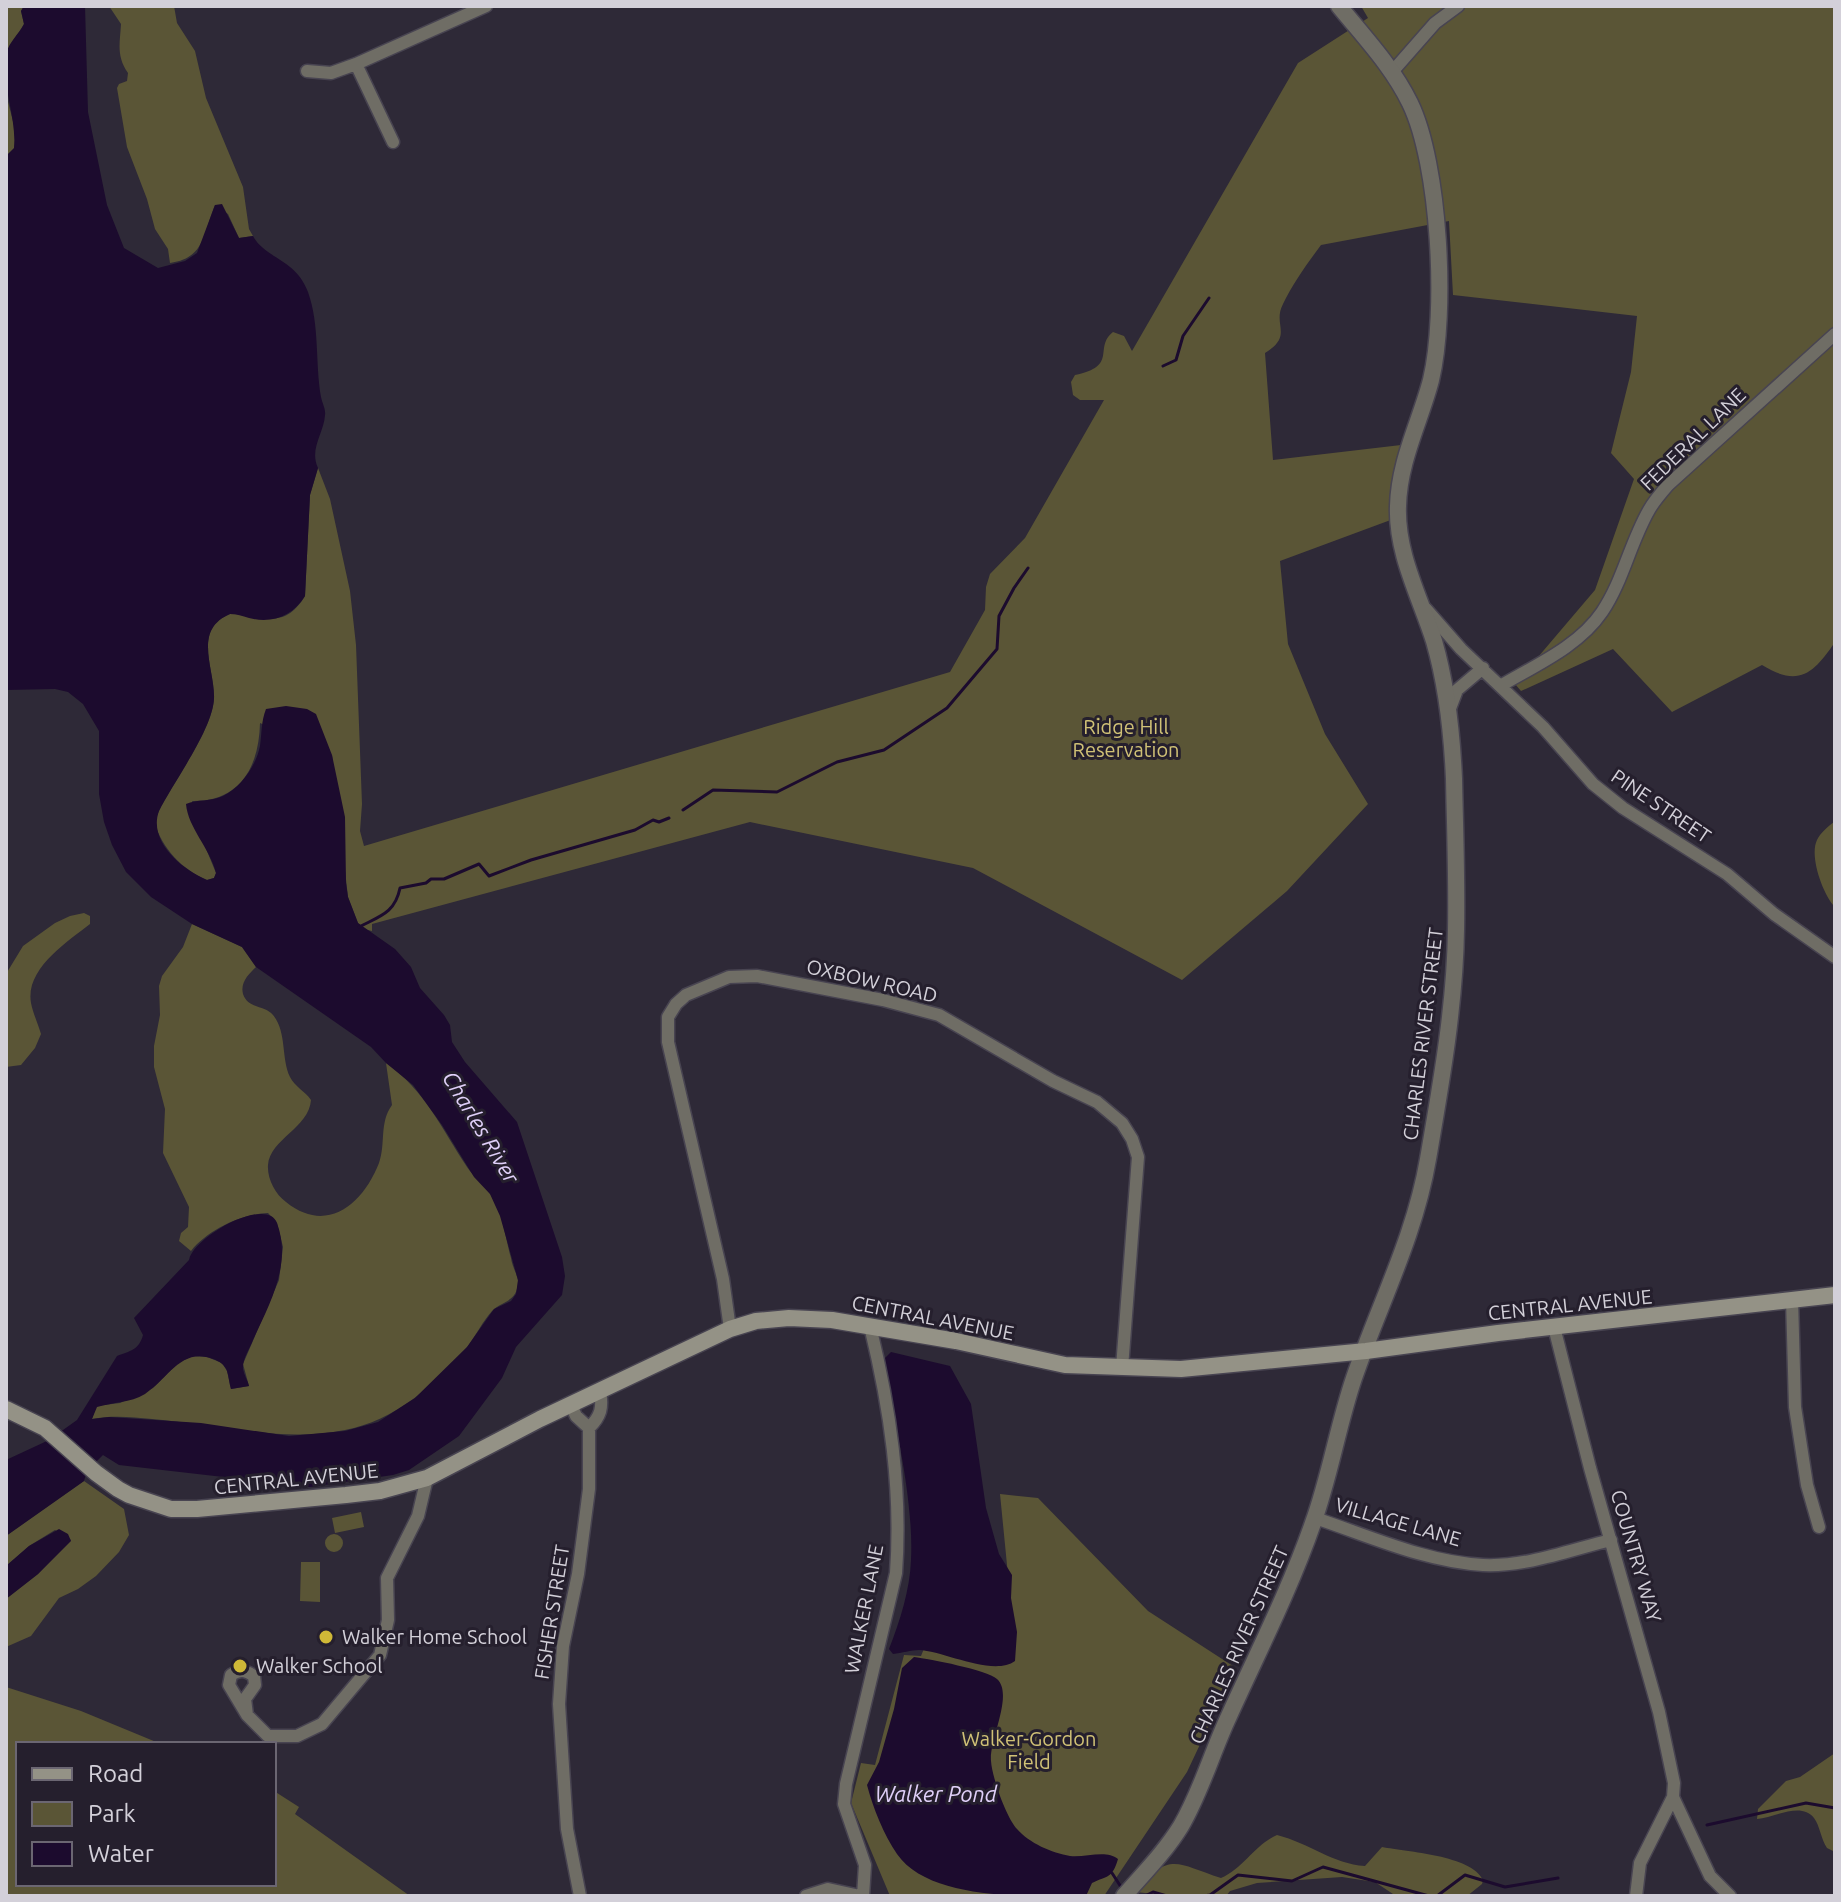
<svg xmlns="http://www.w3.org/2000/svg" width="1841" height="1902" viewBox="0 0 1841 1902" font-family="Ubuntu,sans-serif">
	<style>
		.green { fill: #5a5536 }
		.water { fill: #1c0b2e }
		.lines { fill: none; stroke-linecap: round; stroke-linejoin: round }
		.stream { stroke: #1c0b2e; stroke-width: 3 }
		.minor-casing { stroke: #484451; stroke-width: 15 }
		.tertiary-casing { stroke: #484451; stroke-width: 19 }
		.secondary-casing { stroke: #484451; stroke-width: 19 }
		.minor { stroke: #6f6d65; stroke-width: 12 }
		.tertiary { stroke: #6f6d65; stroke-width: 16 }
		.secondary { stroke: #949286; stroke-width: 16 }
		.poi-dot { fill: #cfb837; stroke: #251f2d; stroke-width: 3 }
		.labels { text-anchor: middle; stroke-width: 6; stroke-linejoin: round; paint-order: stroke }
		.street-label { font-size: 20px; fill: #d3d0d9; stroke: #251f2d }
		.park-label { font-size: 20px; fill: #d0c176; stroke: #251f2d }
		.poi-label { font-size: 20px; fill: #d3d0d9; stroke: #251f2d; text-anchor: start }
		.water-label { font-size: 22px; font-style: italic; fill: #e0d0f9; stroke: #251f2d }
	</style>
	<rect width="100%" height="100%" fill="#2e2937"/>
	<path class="green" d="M6,6H24L21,11L24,24L6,53Z
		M109,6H174L177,23L195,51L206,98L243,187L249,229L253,236L239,238L228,214L215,205C203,234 205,258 170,263L168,249L155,229L147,199L127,147L117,88L119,84L127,81L128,73C116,56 120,43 121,24Z
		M1361,6H1835V642C1814,673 1799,688 1762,665L1672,712L1613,649L1521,691L1515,684L1595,590L1634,479L1611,453L1631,372L1637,316L1453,295L1449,221L1321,245C1307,264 1293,283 1283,304C1272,325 1294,335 1265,353L1273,460L1401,445L1396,518L1280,561L1288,644L1325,734L1368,804L1287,891L1182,980L973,868L750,822L372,924V931L364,929L358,923L348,897L332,755L260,723C259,767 240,802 192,801L202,839L216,873L214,878L207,880C181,869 163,849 154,822L159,811C174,781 213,729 214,698C215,669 192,630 230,614C262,614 283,632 305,596L310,495L318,468L330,499L350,591L356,645L362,804L360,831L364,846L950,672L985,610L986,587L990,574L1025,538L1104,400H1080L1073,395L1071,382L1075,375C1119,366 1093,348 1113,332L1124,336L1132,351L1298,63L1368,18Z
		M6,94L16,133L14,149L6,156Z
		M1835,821V907C1823,895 1809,856 1817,840C1820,833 1829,826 1835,821Z
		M84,913L90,916V924C67,942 25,969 31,1003C33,1013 38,1024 41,1034L35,1048L21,1065L6,1067V974L23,946L55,923L70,916Z
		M192,924L242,947L256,967C249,974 240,982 243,994C248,1009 265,1005 273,1015C287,1032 281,1058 290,1077C295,1087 305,1091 311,1100C309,1128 270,1139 268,1165C267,1178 275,1194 286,1202C327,1235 363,1204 379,1163C386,1143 379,1123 392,1105L386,1063C424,1089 442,1129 467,1167C474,1177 484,1185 491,1195C503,1213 505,1237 511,1258C512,1266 517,1274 518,1281C518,1302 503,1300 492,1311C483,1321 476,1335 468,1346C437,1384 394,1421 345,1430C281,1443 216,1424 152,1419C132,1417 112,1415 92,1419L96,1406L120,1403L153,1388L178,1363L192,1356L207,1357L222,1363L227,1371L231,1389L249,1386L243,1364L279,1280L283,1247L277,1223L268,1213C241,1214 208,1230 191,1251L179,1241L181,1233L188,1227L189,1207L163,1153L165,1109L154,1067V1046L160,1015L159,986L162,976L183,947Z
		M84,1481L124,1509L129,1535L119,1552L96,1576L78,1589L59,1598L31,1636L6,1647V1599L38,1574L71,1540L55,1530L29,1546L6,1566V1536Z
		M1000,1494L1038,1498L1148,1611L1236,1668L1187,1772L1104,1896H890L851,1803L861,1763L875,1765L904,1655L921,1656L964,1550L1008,1575Z
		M361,1512L364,1527L335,1533L332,1518Z
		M325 1543a9 9 0 1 1 18 0a9 9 0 1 1-18 0Z
		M301,1562H320V1602L300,1601Z
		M6,1687L81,1711L161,1744H18V1884H274V1791L299,1807L295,1814L410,1896H6Z
		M1835,1753V1852L1827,1848C1821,1839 1820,1826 1814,1818C1801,1801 1774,1818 1757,1819L1758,1809L1786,1781L1800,1777Z
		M1277,1835C1309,1843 1333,1864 1365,1866L1382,1847C1407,1852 1471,1855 1483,1880L1482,1884L1467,1896H1396L1375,1882L1342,1877L1257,1883L1230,1891L1226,1896H1172L1136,1892C1169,1850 1177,1864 1221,1878C1244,1868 1254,1845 1277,1835Z"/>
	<path class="water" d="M24,6H85L88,112L107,205L124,248L158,268L185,261L197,253L215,205L222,204L239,238L253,236C264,258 296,259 308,292C320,326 315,362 321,397C322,403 326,409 325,415C324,433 309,449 318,468L310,495L305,596C293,616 272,624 249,618C242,616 237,614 230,614C192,630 215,669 214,698C213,729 174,781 159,811C148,841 181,869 207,880L214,878L216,873C210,848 188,828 186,804C197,799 211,802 223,796C241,787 256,766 260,746C262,732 261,722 266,709L286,706L307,709L316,714L332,755L345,817L346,883L348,897L358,923L395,949L411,967L420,988L444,1015L450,1025L452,1042L465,1062L517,1122L562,1257L565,1276L562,1295L516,1347L502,1378L459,1436L409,1470L393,1475L310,1487L119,1465L103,1455L87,1471L84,1481L6,1536V1460L49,1440L77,1420L117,1356C130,1351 139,1350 143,1335L134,1318L189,1260C194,1236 267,1196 277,1223C292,1264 270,1303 253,1340C250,1348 242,1360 243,1369C244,1375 248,1381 249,1386L231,1389C229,1383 229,1377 227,1371C225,1365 219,1361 213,1359C181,1347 168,1379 145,1394C130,1403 113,1402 97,1407L92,1419L109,1417L201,1423L289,1436L345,1431L378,1422L415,1398L467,1347L494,1309L511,1301L516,1294L518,1280L500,1216L490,1194L474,1177L442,1125L413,1085L386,1063L371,1047L256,967L242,947L192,924L151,897L126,872L112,845L104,822L99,794V731L83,704L68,692L55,689L6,690V156L14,148C17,116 0,84 7,52C9,42 19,34 24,24L21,11Z
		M891,1352L950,1366L971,1404L986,1508L999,1554L1012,1575L1011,1598L1017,1632L1015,1661C993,1677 944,1651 919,1650C911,1650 902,1653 893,1654L889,1649C900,1621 910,1589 911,1560C914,1499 894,1419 883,1360Z
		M59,1529L68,1534L71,1541L38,1574L6,1599V1566L29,1546Z
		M914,1657C930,1659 987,1670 997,1679C1014,1694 989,1740 991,1761C992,1777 1006,1817 1017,1829C1029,1843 1052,1853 1070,1856C1085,1858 1106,1849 1118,1859C1112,1879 1108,1875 1092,1883L1086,1896C1034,1896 930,1902 897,1854C884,1835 873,1808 867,1785L879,1762L894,1709L902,1668Z"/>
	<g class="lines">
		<path class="stream" d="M1163,366L1176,360L1183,336L1209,298
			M683,810L713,790L777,792L837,762L884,750L947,708L997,649L999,616L1014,588L1028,568
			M359,927C380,916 395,913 400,888L426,883L431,879H444L479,864L489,876L531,860L635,830L653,820L659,822L669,818
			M1707,1825L1806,1803L1835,1808
			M1112,1873L1121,1887
			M1145,1896L1153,1892L1167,1896
			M1203,1896L1210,1895L1238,1875L1292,1881L1323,1867L1429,1896
			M1437,1896L1465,1875L1505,1887L1558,1878"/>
		<defs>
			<path id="minor" d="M356,64L393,142
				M307,71L331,73L356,64L486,6
				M1392,72L1435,23L1458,6
				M1426,609L1461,649L1543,727L1593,784L1623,808L1727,874L1774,914L1835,957
				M1502,685C1536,665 1579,646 1602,612C1623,581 1630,543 1649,510C1654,501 1661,493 1668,485L1835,334
				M1449,711L1457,690L1483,668
				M1792,1299L1795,1407L1807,1485L1819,1527
				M1554,1327L1590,1468L1659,1712L1674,1783L1673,1797L1640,1863L1636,1896
				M730,1329L723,1279L668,1042V1017L676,1004L686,995L729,977L757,976L883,1000L939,1015L1053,1081L1097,1102L1122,1123L1132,1139L1138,1157L1122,1368
				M571,1405L576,1416L589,1428V1489L578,1574L563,1646L559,1704L567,1829L580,1896
				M589,1428C601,1416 603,1408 600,1390
				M1315,1518C1369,1536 1426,1562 1483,1565C1526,1567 1570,1550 1611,1540
				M247,1715L229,1685L231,1675C240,1669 245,1670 254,1676L255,1685L245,1699L247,1715L268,1736H297L322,1724L380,1655L388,1620L387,1578L418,1516L427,1478
				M1673,1797L1710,1876L1730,1896
				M806,1896L828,1889L860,1896
				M863,1896L865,1865L844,1804L846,1784L896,1573C902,1489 890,1408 870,1326"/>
			<path id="tertiary" d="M1124,1896C1144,1873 1165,1852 1181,1826C1201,1792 1212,1752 1229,1716C1258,1652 1290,1589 1313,1523C1330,1476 1338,1425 1354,1378C1379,1305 1415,1236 1428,1159C1441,1084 1455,1006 1456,930C1457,880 1455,829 1454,779C1452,733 1447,686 1434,641C1420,597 1396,553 1398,506C1399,461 1420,422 1431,380C1447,313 1440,165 1410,103C1392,66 1364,37 1339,6"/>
			<path id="secondary" d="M6,1409L45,1428L96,1473L118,1489L129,1495L171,1509H197L346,1495L380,1491L427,1478L540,1419L730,1329L756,1321L789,1318L832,1320L956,1341L1065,1365L1181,1369L1366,1351L1498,1333L1835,1295"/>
		</defs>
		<use href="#minor" class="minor-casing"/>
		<use href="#tertiary" class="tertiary-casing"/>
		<use href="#secondary" class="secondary-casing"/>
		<use href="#minor" class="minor"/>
		<use href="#tertiary" class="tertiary"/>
		<use href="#secondary" class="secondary"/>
	</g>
	<g class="poi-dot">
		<circle cx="326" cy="1637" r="8"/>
		<circle cx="240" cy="1666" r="8"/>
	</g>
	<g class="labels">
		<g class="street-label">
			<text transform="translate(1693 439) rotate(-44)" y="7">FEDERAL LANE</text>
			<text transform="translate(1661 806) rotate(34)" y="7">PINE STREET</text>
			<text transform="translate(872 981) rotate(13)" y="7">OXBOW ROAD</text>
			<text transform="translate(1423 1034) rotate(-83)" y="7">CHARLES RIVER STREET</text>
			<text transform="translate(1570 1305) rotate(-6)" y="7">CENTRAL AVENUE</text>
			<text transform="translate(933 1318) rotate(11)" y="7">CENTRAL AVENUE</text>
			<text transform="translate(296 1479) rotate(-6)" y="7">CENTRAL AVENUE</text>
			<text transform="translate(1398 1522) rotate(16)" y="7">VILLAGE LANE</text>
			<text transform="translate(1636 1556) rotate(74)" y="7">COUNTRY WAY</text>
			<text transform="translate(864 1609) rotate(-79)" y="7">WALKER LANE</text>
			<text transform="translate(552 1612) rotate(-81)" y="7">FISHER STREET</text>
			<text transform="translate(1239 1645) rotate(-66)" y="7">CHARLES RIVER STREET</text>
		</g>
		<g class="park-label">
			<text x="1126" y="734">Ridge Hill<tspan x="1126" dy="23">Reservation</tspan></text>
			<text x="1029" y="1746">Walker-Gordon<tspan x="1029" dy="23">Field</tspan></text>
		</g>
		<g class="poi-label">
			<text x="342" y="1644">Walker Home School</text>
			<text x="256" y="1673">Walker School</text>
		</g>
		<g class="water-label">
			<text transform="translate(481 1127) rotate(59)" y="8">Charles River</text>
			<text x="936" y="1802">Walker Pond</text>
		</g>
	</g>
	<rect width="1841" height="1902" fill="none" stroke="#d3d0d9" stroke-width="16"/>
	<rect x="16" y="1742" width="260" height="144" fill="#251f2d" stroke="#6b6672" stroke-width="2"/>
	<rect x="32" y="1768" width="40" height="12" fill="#949286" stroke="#6b6672" stroke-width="2"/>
	<text x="88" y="1782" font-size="24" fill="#d3d0d9">Road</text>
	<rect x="32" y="1802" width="40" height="24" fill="#5a5536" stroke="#6b6672" stroke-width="2"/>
	<text x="88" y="1822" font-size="24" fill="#d3d0d9">Park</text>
	<rect x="32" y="1842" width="40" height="24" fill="#1c0b2e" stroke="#6b6672" stroke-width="2"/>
	<text x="88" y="1862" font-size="24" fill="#d3d0d9">Water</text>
</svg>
